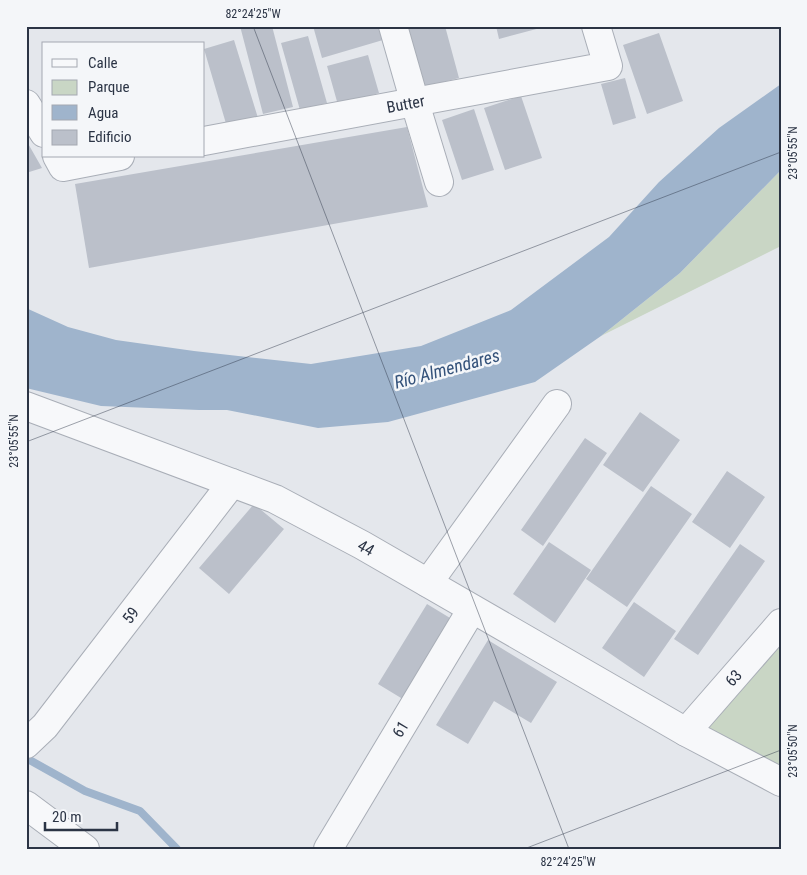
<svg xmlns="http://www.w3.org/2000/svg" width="807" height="875" viewBox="0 0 807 875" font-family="'Roboto Condensed',sans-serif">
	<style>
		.green { fill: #c9d6c5 }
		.water { fill: #9fb4cc }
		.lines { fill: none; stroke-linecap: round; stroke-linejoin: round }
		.stream { stroke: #9fb4cc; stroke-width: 8 }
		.building { fill: #bbc0ca }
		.minor-casing { stroke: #a9aeb7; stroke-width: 30 }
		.minor { stroke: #f7f8fa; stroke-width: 28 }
		.ticks { fill: none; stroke: #2b3445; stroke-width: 1; stroke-opacity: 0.45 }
		.labels { text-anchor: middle; stroke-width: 5; stroke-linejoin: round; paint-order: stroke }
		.street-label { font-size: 16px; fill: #2b3445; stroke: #f4f6f9 }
		.water-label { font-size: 18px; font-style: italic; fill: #34527a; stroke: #f4f6f9 }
		.neatline { fill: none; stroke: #2b3445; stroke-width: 2 }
		.ticks-label { font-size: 12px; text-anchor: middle; fill: #2b3445 }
	</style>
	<rect width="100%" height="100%" fill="#e4e7ec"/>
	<path class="green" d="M781,170V246L601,336L680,273Z
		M781,623V782L686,732Z"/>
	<path class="water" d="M781,84V170L680,273L601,336L535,382L388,422L318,428L227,410H199L101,406L26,388V308L68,327L116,340L194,351L311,364L421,346L511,310L609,237L659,182L719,128Z"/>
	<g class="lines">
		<path class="stream" d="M26,758L85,791L140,811L177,849"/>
	</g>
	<path class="building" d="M240,26H272L293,107L263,114Z
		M313,26H379L383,40L322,58Z
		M404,26H445L459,78L420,88Z
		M496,26H544V27L499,39Z
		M659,33L683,101L647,114L623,45Z
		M308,36L327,103L300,110L281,43Z
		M234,40L258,118L227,127L204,49Z
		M368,55L379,93L338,105L327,66Z
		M625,78L636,118L613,125L601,84Z
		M521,96L542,158L505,170L484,108Z
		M474,109L494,170L462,180L442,120Z
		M407,127L428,207L89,268L75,184Z
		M26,140L42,168L26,173Z
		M640,412L680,440L643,492L603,465Z
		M585,438L607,453L543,546L521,530Z
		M727,471L765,497L730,548L692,522Z
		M651,486L692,514L627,607L586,579Z
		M254,504L284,529L229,594L199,568Z
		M549,542L591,570L555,623L513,594Z
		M740,544L765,561L698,655L674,639Z
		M634,602L676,631L644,677L602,648Z
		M427,604L455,621L406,701L378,684Z
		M488,640L557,682L531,723L494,701L468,744L436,725Z"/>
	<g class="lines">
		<defs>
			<g id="minor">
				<path d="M393,26L415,103L439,182"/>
				<path d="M26,104L44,133"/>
				<path id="s1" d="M204,141L608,66L596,26"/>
				<path d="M57,156L63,167L120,156"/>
				<path id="s2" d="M26,406L275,499L362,545L686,732L781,782"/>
				<path d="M428,583L557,404"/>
				<path id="s3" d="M686,732L781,623"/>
				<path id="s4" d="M26,744L45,726L232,483"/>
				<path d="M26,805L85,849"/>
				<path id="s5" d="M328,849L472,609"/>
			</g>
		</defs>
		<use href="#minor" class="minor-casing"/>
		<use href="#minor" class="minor"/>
	</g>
	<path class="ticks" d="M253,26L569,849M26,442L781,152M524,849L781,750"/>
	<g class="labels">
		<g class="street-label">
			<text dy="6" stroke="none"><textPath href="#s1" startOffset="205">Butter</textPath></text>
			<text dy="6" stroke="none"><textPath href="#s2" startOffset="369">44</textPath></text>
			<text dy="6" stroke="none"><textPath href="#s4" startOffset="166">59</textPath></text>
			<text dy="6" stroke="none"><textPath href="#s3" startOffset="72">63</textPath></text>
			<text dy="6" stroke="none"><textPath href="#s5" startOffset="140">61</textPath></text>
		</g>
		<g class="water-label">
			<text transform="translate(447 369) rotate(-15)" y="6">Río Almendares</text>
		</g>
	</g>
	<rect width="807" height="875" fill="none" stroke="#f4f6f9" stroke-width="55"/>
	<rect x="42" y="42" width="162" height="115" fill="#f4f6f9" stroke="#a4a8b1"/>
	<rect x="52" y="59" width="25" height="8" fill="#f7f8fa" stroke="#a4a8b1"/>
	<text x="88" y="68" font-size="15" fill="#2b3445">Calle</text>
	<rect x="52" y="80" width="25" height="15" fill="#c9d6c5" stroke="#a4a8b1"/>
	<text x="88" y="92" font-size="15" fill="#2b3445">Parque</text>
	<rect x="52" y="105" width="25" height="15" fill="#9fb4cc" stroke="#a4a8b1"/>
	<text x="88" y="118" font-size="15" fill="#2b3445">Agua</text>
	<rect x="52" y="130" width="25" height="15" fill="#bbc0ca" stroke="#a4a8b1"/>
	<text x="88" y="142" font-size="15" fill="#2b3445">Edificio</text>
	<path d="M45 822v8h72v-8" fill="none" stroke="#2b3445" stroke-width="2.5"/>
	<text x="52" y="822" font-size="15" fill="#2b3445" stroke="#f4f6f9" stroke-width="4" paint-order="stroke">20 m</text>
	<rect x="28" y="28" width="752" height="820" class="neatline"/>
	<g class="ticks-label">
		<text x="253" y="18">82°24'25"W</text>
		<text transform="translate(793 153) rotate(-90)" y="4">23°05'55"N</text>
		<text transform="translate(14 441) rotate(-90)" y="4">23°05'55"N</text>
		<text transform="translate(793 751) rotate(-90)" y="4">23°05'50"N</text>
		<text x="568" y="866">82°24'25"W</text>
	</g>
</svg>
